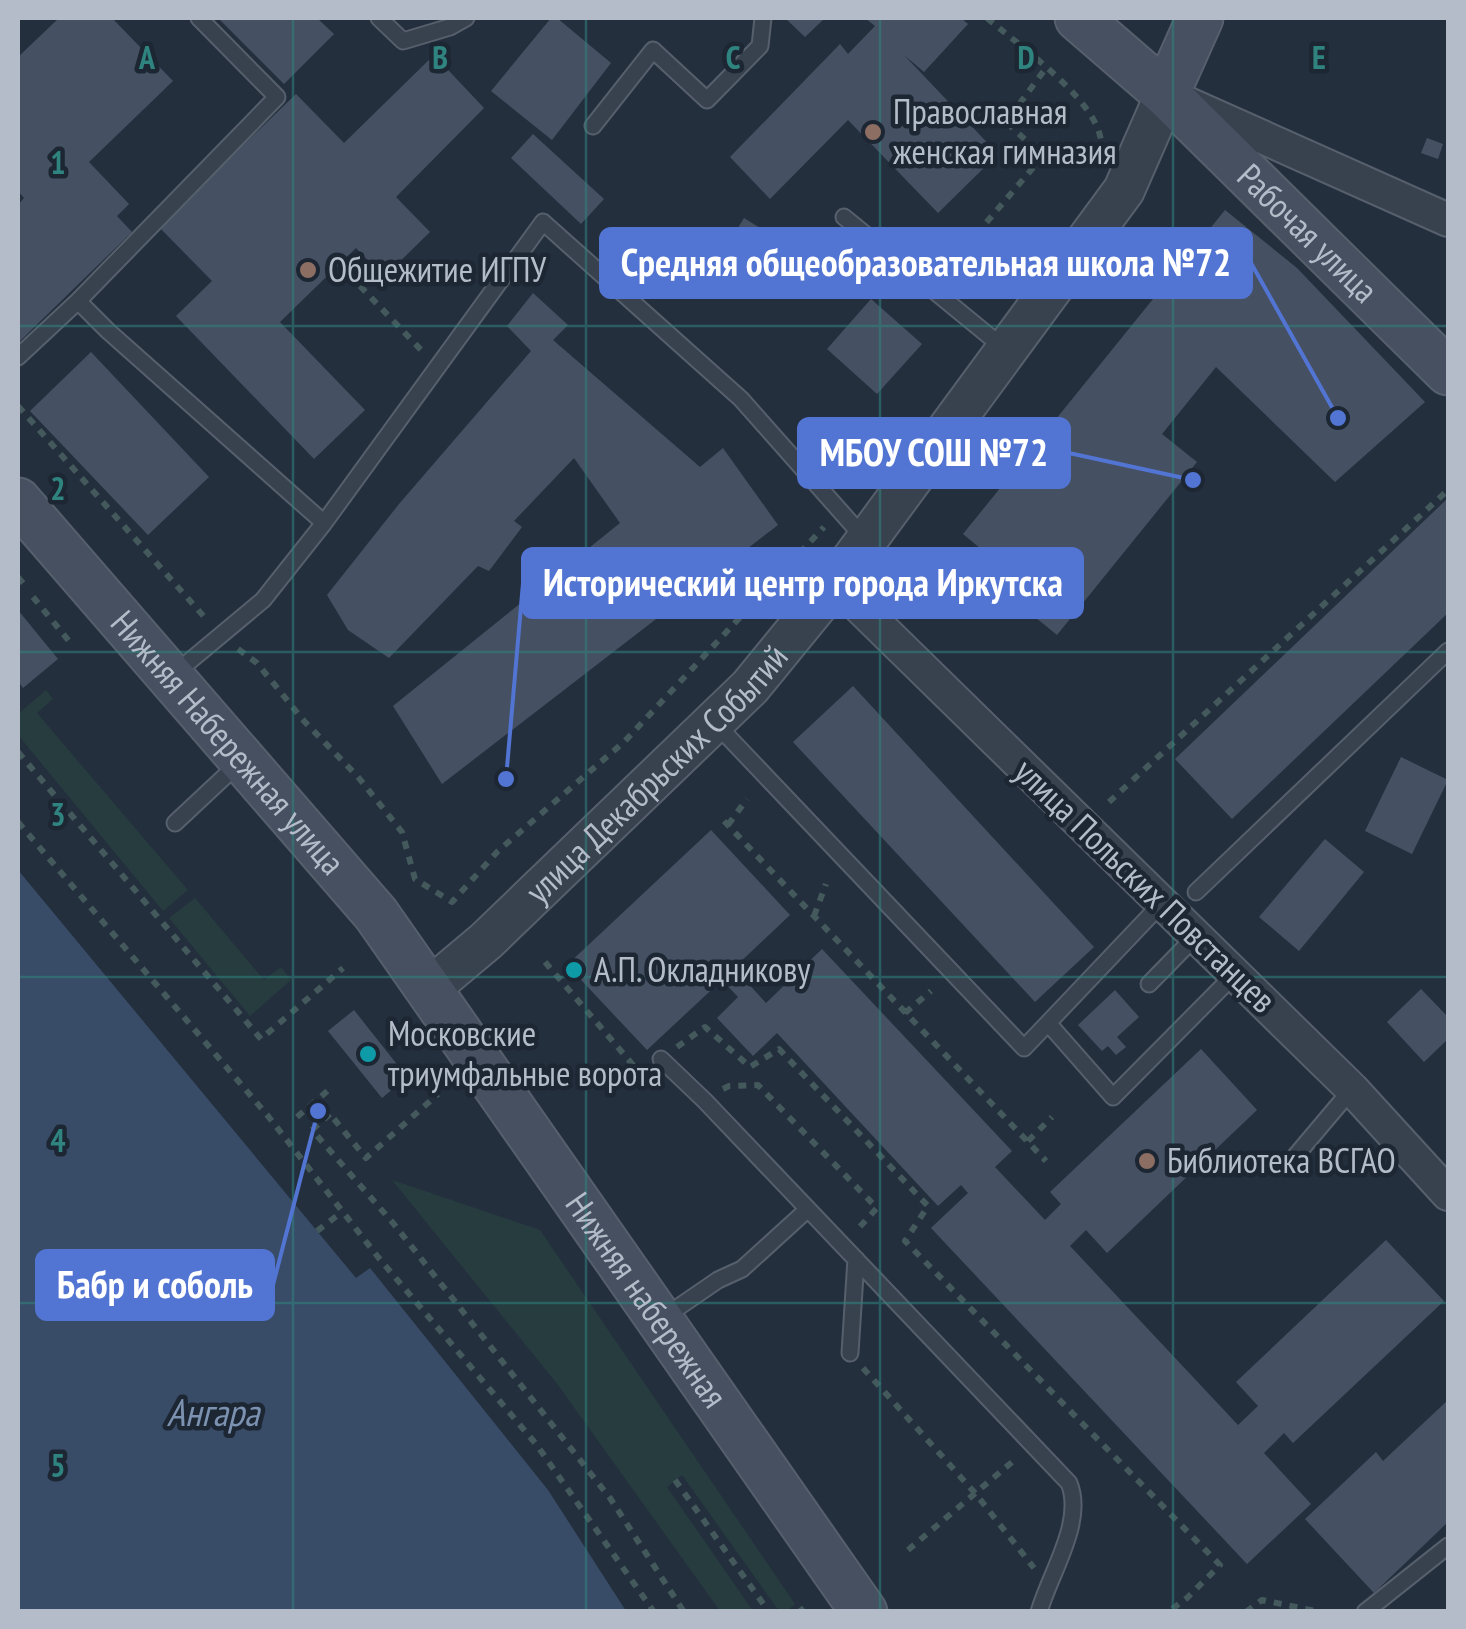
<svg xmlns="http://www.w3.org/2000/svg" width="1466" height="1629" viewBox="0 0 1466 1629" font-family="'PT Sans Narrow',sans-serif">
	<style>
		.green { fill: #263c3f }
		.water { fill: #394c67 }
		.building { fill: #455162 }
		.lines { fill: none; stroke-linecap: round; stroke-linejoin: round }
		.service-casing { stroke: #565f6c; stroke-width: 19 }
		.minor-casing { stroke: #565f6c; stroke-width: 36 }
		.tertiary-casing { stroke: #565f6c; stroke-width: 44 }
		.secondary-casing { stroke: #565f6c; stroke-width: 49 }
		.path { stroke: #44595c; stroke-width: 6; stroke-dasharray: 8 8; stroke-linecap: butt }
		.service { stroke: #38414e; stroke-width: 15 }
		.minor { stroke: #38414e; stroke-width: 32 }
		.tertiary { stroke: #38414e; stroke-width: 40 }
		.secondary { stroke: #465061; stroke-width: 45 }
		.grid { fill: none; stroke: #308480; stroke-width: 2.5; stroke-opacity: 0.55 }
		.education-dot { fill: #8d6e63; stroke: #1d2633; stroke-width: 4 }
		.culture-dot { fill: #0f9aa8; stroke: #1d2633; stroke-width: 4 }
		.labels { text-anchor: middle; stroke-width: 9; stroke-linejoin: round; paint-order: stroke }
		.poi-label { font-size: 35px; fill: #b4bcc9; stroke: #1d2633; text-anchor: start }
		.street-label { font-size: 35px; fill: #b4bcc9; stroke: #1d2633 }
		.water-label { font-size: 38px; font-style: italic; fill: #7c92b1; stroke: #1d2633 }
		.grid-label { font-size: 32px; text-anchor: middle; font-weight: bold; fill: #308480; stroke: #1d2633; stroke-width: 9; stroke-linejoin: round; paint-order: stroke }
		.leader { fill: none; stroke: #5274d3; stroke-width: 4 }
		.callout-dot { fill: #5274d3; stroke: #1d2633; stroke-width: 4 }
		.callout { fill: #5274d3; stroke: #5274d3; stroke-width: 4 }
		.callout-label { font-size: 38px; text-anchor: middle; font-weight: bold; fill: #fff }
	</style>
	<rect width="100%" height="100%" fill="#242f3e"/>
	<path class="green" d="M46,690L53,699L37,713L188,890L163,911L18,735V714Z
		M195,898L264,980L281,967L291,980L250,1016L169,918Z
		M392,1180L540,1230L795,1604L787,1611H779L682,1475L667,1487L753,1611H720L558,1385Z"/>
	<path class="water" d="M18,870L356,1278L370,1268L548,1490L626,1611H18Z"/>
	<path class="building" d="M59,18H112L173,81L89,162L129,204L117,216L132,232L18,343V205L24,198L18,191V57Z
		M218,18H317L334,34L284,84Z
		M551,18H557L611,63L552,140L491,91Z
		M785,18H825L805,37Z
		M865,18H961L968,24L924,72L904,55L998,154L938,213L848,120L770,199L730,157L840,44L848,54L875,26Z
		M434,55L484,108L396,197L430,232L384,277L356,248L280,322L365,410L314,459L176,316L212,281L159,227L296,94L344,143Z
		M533,134L604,199L581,224L511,158Z
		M1427,138L1443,144L1438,159L1421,153Z
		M1225,210L1297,268L1425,402L1335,482L1216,367L1162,434L1197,462L1057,635L981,573L992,558L963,534Z
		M744,218L806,257L786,292L724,251Z
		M533,293L568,325L553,340L700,467L723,448L778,525L442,784L393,706L620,523L574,458L514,521L522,527L489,571L478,566L389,658L348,630L327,595L399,504L531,351L507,326Z
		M871,299L922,344L877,394L827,349Z
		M91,352L209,477L148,535L30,411Z
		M1448,498V613L1232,819L1175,759Z
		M18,610L58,659L23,688L18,681Z
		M853,686L1094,947L1035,1002L793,742Z
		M1401,757L1448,780L1412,854L1365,831Z
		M711,830L790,915L734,968L766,1003L822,949L1012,1151L995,1167L1045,1220L1061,1204L1050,1192L1201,1049L1257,1110L1107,1253L1086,1230L1070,1246L1238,1425L1258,1406L1236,1382L1386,1240L1444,1301L1293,1443L1284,1433L1264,1453L1311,1504L1247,1564L931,1228L968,1193L961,1185L938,1206L777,1033L753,1056L717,1018L738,997L722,980L647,1050L567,965Z
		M1325,839L1364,872L1299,951L1259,917Z
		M1421,989L1448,1017V1039L1424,1062L1387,1022Z
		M1115,990L1139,1017L1117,1037L1126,1047L1116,1055L1108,1046L1102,1051L1078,1025Z
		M354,1010L407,1077L382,1098L328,1031Z
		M1448,1400V1522L1374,1593L1305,1519L1376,1452L1383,1461Z"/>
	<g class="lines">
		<defs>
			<path id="service" d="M379,18L403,41L450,27L466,18
				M593,126L653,50L707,100L760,46L763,18
				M844,217L1005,349
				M78,301L108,331L324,523L263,600L173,675
				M18,357L78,301L277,97L199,18
				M324,523L543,222L741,399L865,539
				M716,724L1024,1048L1048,1023
				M175,823L238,764
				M1196,892L1448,651
				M1162,903L1048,1023L1113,1097L1235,974
				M1149,984L1196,936
				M661,1059L705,1101L1069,1483C1085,1522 1050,1573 1039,1612
				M1287,1166L1352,1089
				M664,1317L718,1280L742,1269L808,1209
				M850,1353L856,1259
				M1365,1612L1448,1546"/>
			<path id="minor" d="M1184,102L1448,220
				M835,583L1352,1089L1448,1194"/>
			<g id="tertiary">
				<path id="s1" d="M430,988L486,941L750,687L835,583L1124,190L1166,94"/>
			</g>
			<g id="secondary">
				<path id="s2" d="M1078,18L1166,94L1448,372"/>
				<path d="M1166,94L1200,18"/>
				<path id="s3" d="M18,501L376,914L864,1612"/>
			</g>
		</defs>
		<use href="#service" class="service-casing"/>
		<use href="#minor" class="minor-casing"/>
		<use href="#tertiary" class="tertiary-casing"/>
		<use href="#secondary" class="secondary-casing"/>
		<path class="path" d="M987,18C1018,45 1105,105 1101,147
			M979,231L1019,274
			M945,271L1043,156L1006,122L1046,68
			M360,286L423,352
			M18,406L207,620
			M18,577L26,587
			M33,597L73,646
			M238,649L257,663L304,721L358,777L402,832L415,879L452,902L498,851L625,741L824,527
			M18,752L261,1039L343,968
			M1109,802L1448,490
			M724,821L1046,1161
			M18,822L268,1116L378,1257L536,1444L654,1612
			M728,825L747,799
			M814,916L826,884
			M545,962L639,1072
			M905,1013L931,991
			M677,1047L705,1027L750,1067L779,1049L928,1206L905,1241L1220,1565L1187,1598L1168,1612
			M723,1089L729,1086L758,1085L877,1208L856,1231
			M330,1114L312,1130L393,1223L610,1498L684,1612
			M297,1117L332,1087
			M334,1119L366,1158L438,1094
			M1028,1141L1052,1117
			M317,1231L338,1215
			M863,1368L975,1493L1034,1568
			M675,1480L769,1612
			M908,1550L1018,1457
			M799,1612L804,1608
			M1246,1612L1262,1600L1320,1612"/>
		<use href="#service" class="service"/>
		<use href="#minor" class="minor"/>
		<use href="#tertiary" class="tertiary"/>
		<use href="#secondary" class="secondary"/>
	</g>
	<path class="grid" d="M293,18V1612M586,18V1612M880,18V1612M1173,18V1612M18,326H1448M18,652H1448M18,977H1448M18,1303H1448"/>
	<g class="education-dot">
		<circle cx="873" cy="132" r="10"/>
		<circle cx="308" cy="270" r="10"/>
		<circle cx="1147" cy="1161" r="10"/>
	</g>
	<g class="culture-dot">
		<circle cx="574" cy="970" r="10"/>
		<circle cx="368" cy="1054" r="10"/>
	</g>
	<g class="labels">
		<g class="poi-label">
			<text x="893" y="124">Православная<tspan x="893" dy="40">женская гимназия</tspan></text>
			<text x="328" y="282">Общежитие ИГПУ</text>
			<text x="594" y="982">А.П. Окладникову</text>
			<text x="388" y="1046">Московские<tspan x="388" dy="40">триумфальные ворота</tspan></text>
			<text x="1167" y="1173">Библиотека ВСГАО</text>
		</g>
		<g class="street-label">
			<text dy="12" stroke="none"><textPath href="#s2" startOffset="315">Рабочая улица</textPath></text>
			<text dy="12" stroke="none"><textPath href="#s3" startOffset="320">Нижняя Набережная улица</textPath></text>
			<text dy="12" stroke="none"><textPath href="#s1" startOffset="312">улица Декабрьских Событий</textPath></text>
			<text transform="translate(1145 886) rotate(44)" y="12">улица Польских Повстанцев</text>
			<text dy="12" stroke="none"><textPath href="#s3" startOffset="1018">Нижняя набережная</textPath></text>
		</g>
		<g class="water-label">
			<text x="213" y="1426">Ангара</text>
		</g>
	</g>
	<g class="grid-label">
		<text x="147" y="69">A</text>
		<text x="440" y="69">B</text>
		<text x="733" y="69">C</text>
		<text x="1026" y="69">D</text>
		<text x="1319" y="69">E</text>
		<text x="58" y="174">1</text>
		<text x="58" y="500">2</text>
		<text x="58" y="826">3</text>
		<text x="58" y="1152">4</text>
		<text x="58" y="1477">5</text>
	</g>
	<path class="leader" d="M1338 418L1251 263M1193 480L1069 453M506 779L523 583M318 1111L273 1285"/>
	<g class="callout-dot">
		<circle cx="1338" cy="418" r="10"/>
		<circle cx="1193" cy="480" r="10"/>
		<circle cx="506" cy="779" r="10"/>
		<circle cx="318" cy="1111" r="10"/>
	</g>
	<g class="callout">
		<rect x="601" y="229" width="650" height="68" rx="10"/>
		<rect x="799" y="419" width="270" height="68" rx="10"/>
		<rect x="523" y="549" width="559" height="68" rx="10"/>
		<rect x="37" y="1251" width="236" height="68" rx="10"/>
	</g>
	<g class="callout-label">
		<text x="926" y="276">Средняя общеобразовательная школа №72</text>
		<text x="934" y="466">МБОУ СОШ №72</text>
		<text x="803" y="596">Исторический центр города Иркутска</text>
		<text x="155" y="1298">Бабр и соболь</text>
	</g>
	<rect width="1466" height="1629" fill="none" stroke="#b4bcc9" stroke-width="40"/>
</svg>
